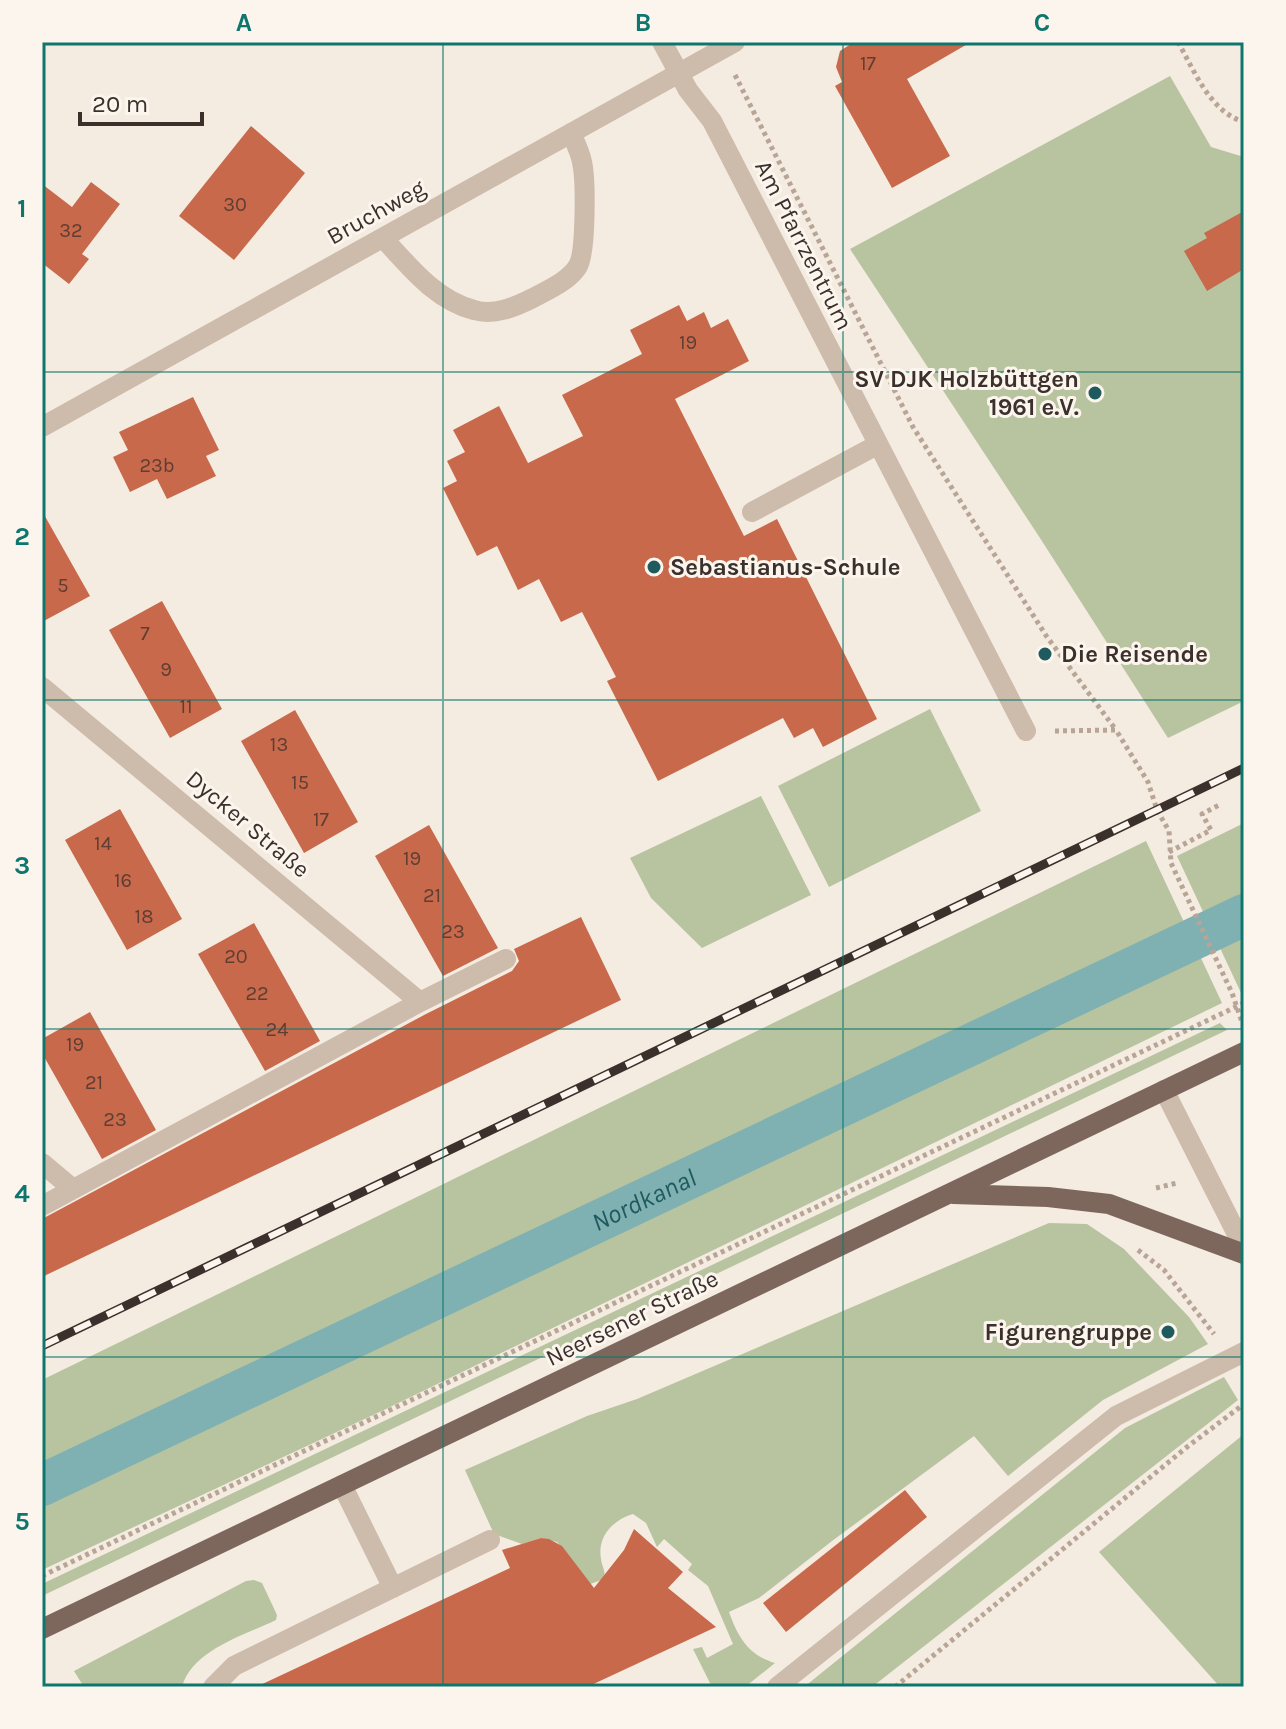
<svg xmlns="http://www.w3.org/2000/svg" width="1286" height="1729" viewBox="0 0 1286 1729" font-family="Karla,sans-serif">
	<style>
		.green { fill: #b8c4a0 }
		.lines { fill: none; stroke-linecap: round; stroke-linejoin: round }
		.canal { stroke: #7fb0b2; stroke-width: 42 }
		.building { fill: #c8694b }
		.path { stroke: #b9a596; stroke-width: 5; stroke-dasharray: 4 4; stroke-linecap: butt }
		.minor { stroke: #cdbbac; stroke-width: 20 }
		.major { stroke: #7d675c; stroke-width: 20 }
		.rail-casing { stroke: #3b302b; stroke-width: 9 }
		.rail { stroke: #fbf5ee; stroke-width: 6; stroke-dasharray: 18; stroke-linecap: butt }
		.grid { fill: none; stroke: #0f766e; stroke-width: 2; stroke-opacity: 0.55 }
		.poi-dot { fill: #1f5a5e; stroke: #fbf5ee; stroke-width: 3 }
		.labels { text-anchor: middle; stroke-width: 6; stroke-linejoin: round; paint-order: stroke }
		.number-label { font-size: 20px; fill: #5e3e33 }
		.street-label { font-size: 24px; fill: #3b302b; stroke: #fbf5ee }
		.poi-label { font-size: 24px; font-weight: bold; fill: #3b302b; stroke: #fbf5ee; text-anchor: end }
		.water-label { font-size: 26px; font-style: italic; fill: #1f5a5e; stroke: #fbf5ee }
		.neatline { fill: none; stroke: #0f766e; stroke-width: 3 }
		.grid-label { font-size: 26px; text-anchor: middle; font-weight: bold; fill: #0f766e }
	</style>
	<rect width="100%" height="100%" fill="#f4ebe1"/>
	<path class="green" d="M1170,76L1211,147L1244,157V701L1168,738L1040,538L850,249Z
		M930,709L981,811L829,887L778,786Z
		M761,796L811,895L702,948L651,898L630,858Z
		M1244,823V994L1242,995L1177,856Z
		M1146,841L1222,1003L388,1408L42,1570V1380Z
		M1220,1023L1227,1030L42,1596V1584Z
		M1049,1223L1087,1224L1124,1249L1189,1317L1208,1344L1103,1400L1008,1476L974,1436L832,1541L759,1598L729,1612C738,1637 748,1655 775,1663L745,1687H712L693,1649L702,1647L707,1658L733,1644L708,1586L688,1570L692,1564L664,1539L657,1547L646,1523L633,1514C613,1520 597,1536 601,1559C602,1568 606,1570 604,1579L579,1588L567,1553L557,1542L541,1538L522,1544L494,1534L465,1470L587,1416L637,1399Z
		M1224,1377L1238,1400L872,1687H804L1125,1428Z
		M1244,1434V1687H1220L1099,1552Z
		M254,1580L262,1583L277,1615L276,1620C245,1635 192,1650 182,1687H84L74,1671L246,1581Z"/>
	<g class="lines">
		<path class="canal" id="s1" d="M42,1485L1244,915"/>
	</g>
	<path class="building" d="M854,42H971L907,79L950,156L892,188L835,86L842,82L836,67L840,51Z
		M251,126L305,173L234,260L179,216Z
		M91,182L120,204L82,254L89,259L69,284L42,263V184L72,207Z
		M1244,211V269L1207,291L1184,251L1207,238L1204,233Z
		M679,305L687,321L704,312L711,328L728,319L749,361L675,399L744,536L777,519L877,719L823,747L813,728L794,738L783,718L658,781L607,681L616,677L582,612L561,622L539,579L518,590L497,546L477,556L443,488L457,481L447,461L465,452L453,430L499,406L528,463L583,436L562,395L642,354L630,330Z
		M193,397L219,450L206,456L216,476L167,499L157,479L130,492L113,457L128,450L119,432Z
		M42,511L90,596L42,622Z
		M162,601L222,709L170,738L109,630Z
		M295,710L358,822L304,853L241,741Z
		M120,809L182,919L127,950L65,840Z
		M429,825L498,948L443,976L375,856Z
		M581,917L621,1000L42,1277V1219L426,1014L512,971L519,961L514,949Z
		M254,923L320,1041L265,1071L198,954Z
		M90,1012L156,1130L102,1159L42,1053V1039Z
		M905,1490L927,1517L786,1632L763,1603Z
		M634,1529L683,1572L668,1588L716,1627L587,1687H256L510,1568L502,1550L541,1538L549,1539L562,1546L594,1588L624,1550Z"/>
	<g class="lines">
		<path class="path" d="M1178,42C1194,70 1210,112 1244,122
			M735,75L913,427L1047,637L1116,730
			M1055,731L1116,730L1148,782L1157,810L1169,831L1171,863L1232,993L1242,1022
			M1169,852L1211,830L1202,814L1219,805
			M1156,1188L1177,1183
			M1138,1250L1164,1270L1214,1334
			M42,1576L1244,1003
			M895,1687L1187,1447L1244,1404"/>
		<path class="minor" d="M662,42L688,90L712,121L1026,731
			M383,238C409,266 435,300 474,310C494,316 515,307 533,298C548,290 569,281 578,266C586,252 586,180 582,162C580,152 575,142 571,133
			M42,427L735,42
			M752,512L877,445
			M42,687L420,1002
			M1164,1090L1244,1248
			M42,1163L73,1189
			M42,1206L420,1002L506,959
			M342,1485L393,1588
			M213,1687L234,1666L490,1540
			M777,1687L1116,1416L1244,1352"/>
		<path class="major" d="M953,1194L1048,1197L1109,1204L1244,1254
			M42,1629L1244,1052"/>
		<defs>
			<path id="rail" d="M42,1346L1244,768"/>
		</defs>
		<use href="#rail" class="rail-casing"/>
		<use href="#rail" class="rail"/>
	</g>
	<path class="grid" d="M443,42V1687M843,42V1687M42,372H1244M42,700H1244M42,1029H1244M42,1357H1244"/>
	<g class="poi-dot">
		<circle cx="1095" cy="393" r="8"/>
		<circle cx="654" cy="567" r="8"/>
		<circle cx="1045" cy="654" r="8"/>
		<circle cx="1168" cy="1332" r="8"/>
	</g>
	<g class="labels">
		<g class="number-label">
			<text x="868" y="70">17</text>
			<text x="235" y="211">30</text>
			<text x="71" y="237">32</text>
			<text x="688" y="349">19</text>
			<text x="157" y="472">23b</text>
			<text x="63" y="592">5</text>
			<text x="145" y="640">7</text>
			<text x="166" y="676">9</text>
			<text x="186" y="713">11</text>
			<text x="279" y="751">13</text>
			<text x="300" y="789">15</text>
			<text x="321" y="826">17</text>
			<text x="103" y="850">14</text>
			<text x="412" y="865">19</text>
			<text x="123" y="887">16</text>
			<text x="432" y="902">21</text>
			<text x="144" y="923">18</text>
			<text x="453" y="938">23</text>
			<text x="236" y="963">20</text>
			<text x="257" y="1000">22</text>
			<text x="277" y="1036">24</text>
			<text x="75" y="1051">19</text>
			<text x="94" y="1089">21</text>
			<text x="115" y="1126">23</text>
		</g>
		<g class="street-label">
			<text transform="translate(376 212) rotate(-29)" y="8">Bruchweg</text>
			<text transform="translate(804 245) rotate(63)" y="8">Am Pfarrzentrum</text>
			<text transform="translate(248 824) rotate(40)" y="8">Dycker Straße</text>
			<text transform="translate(632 1318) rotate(-26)" y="8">Neersener Straße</text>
		</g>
		<g class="poi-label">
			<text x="1079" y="387">SV DJK Holzbüttgen<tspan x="1079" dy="28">1961 e.V.</tspan></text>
			<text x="670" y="575" text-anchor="start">Sebastianus-Schule</text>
			<text x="1061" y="662" text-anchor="start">Die Reisende</text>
			<text x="1152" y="1340">Figurengruppe</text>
		</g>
		<g class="water-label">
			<text dy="9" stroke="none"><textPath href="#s1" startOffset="666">Nordkanal</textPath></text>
		</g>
	</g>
	<rect width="1286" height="1729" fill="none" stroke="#fbf5ee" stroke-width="88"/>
	<path d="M80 112v12h122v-12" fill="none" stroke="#3b302b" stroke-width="4"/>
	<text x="92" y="112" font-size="24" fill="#3b302b" stroke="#fbf5ee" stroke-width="6" paint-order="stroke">20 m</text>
	<rect x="44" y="44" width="1198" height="1641" class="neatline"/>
	<g class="grid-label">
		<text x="244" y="31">A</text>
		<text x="643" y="31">B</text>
		<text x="1042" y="31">C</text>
		<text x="22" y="217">1</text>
		<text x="22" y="545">2</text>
		<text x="22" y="874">3</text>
		<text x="22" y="1202">4</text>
		<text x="22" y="1530">5</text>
	</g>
</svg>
